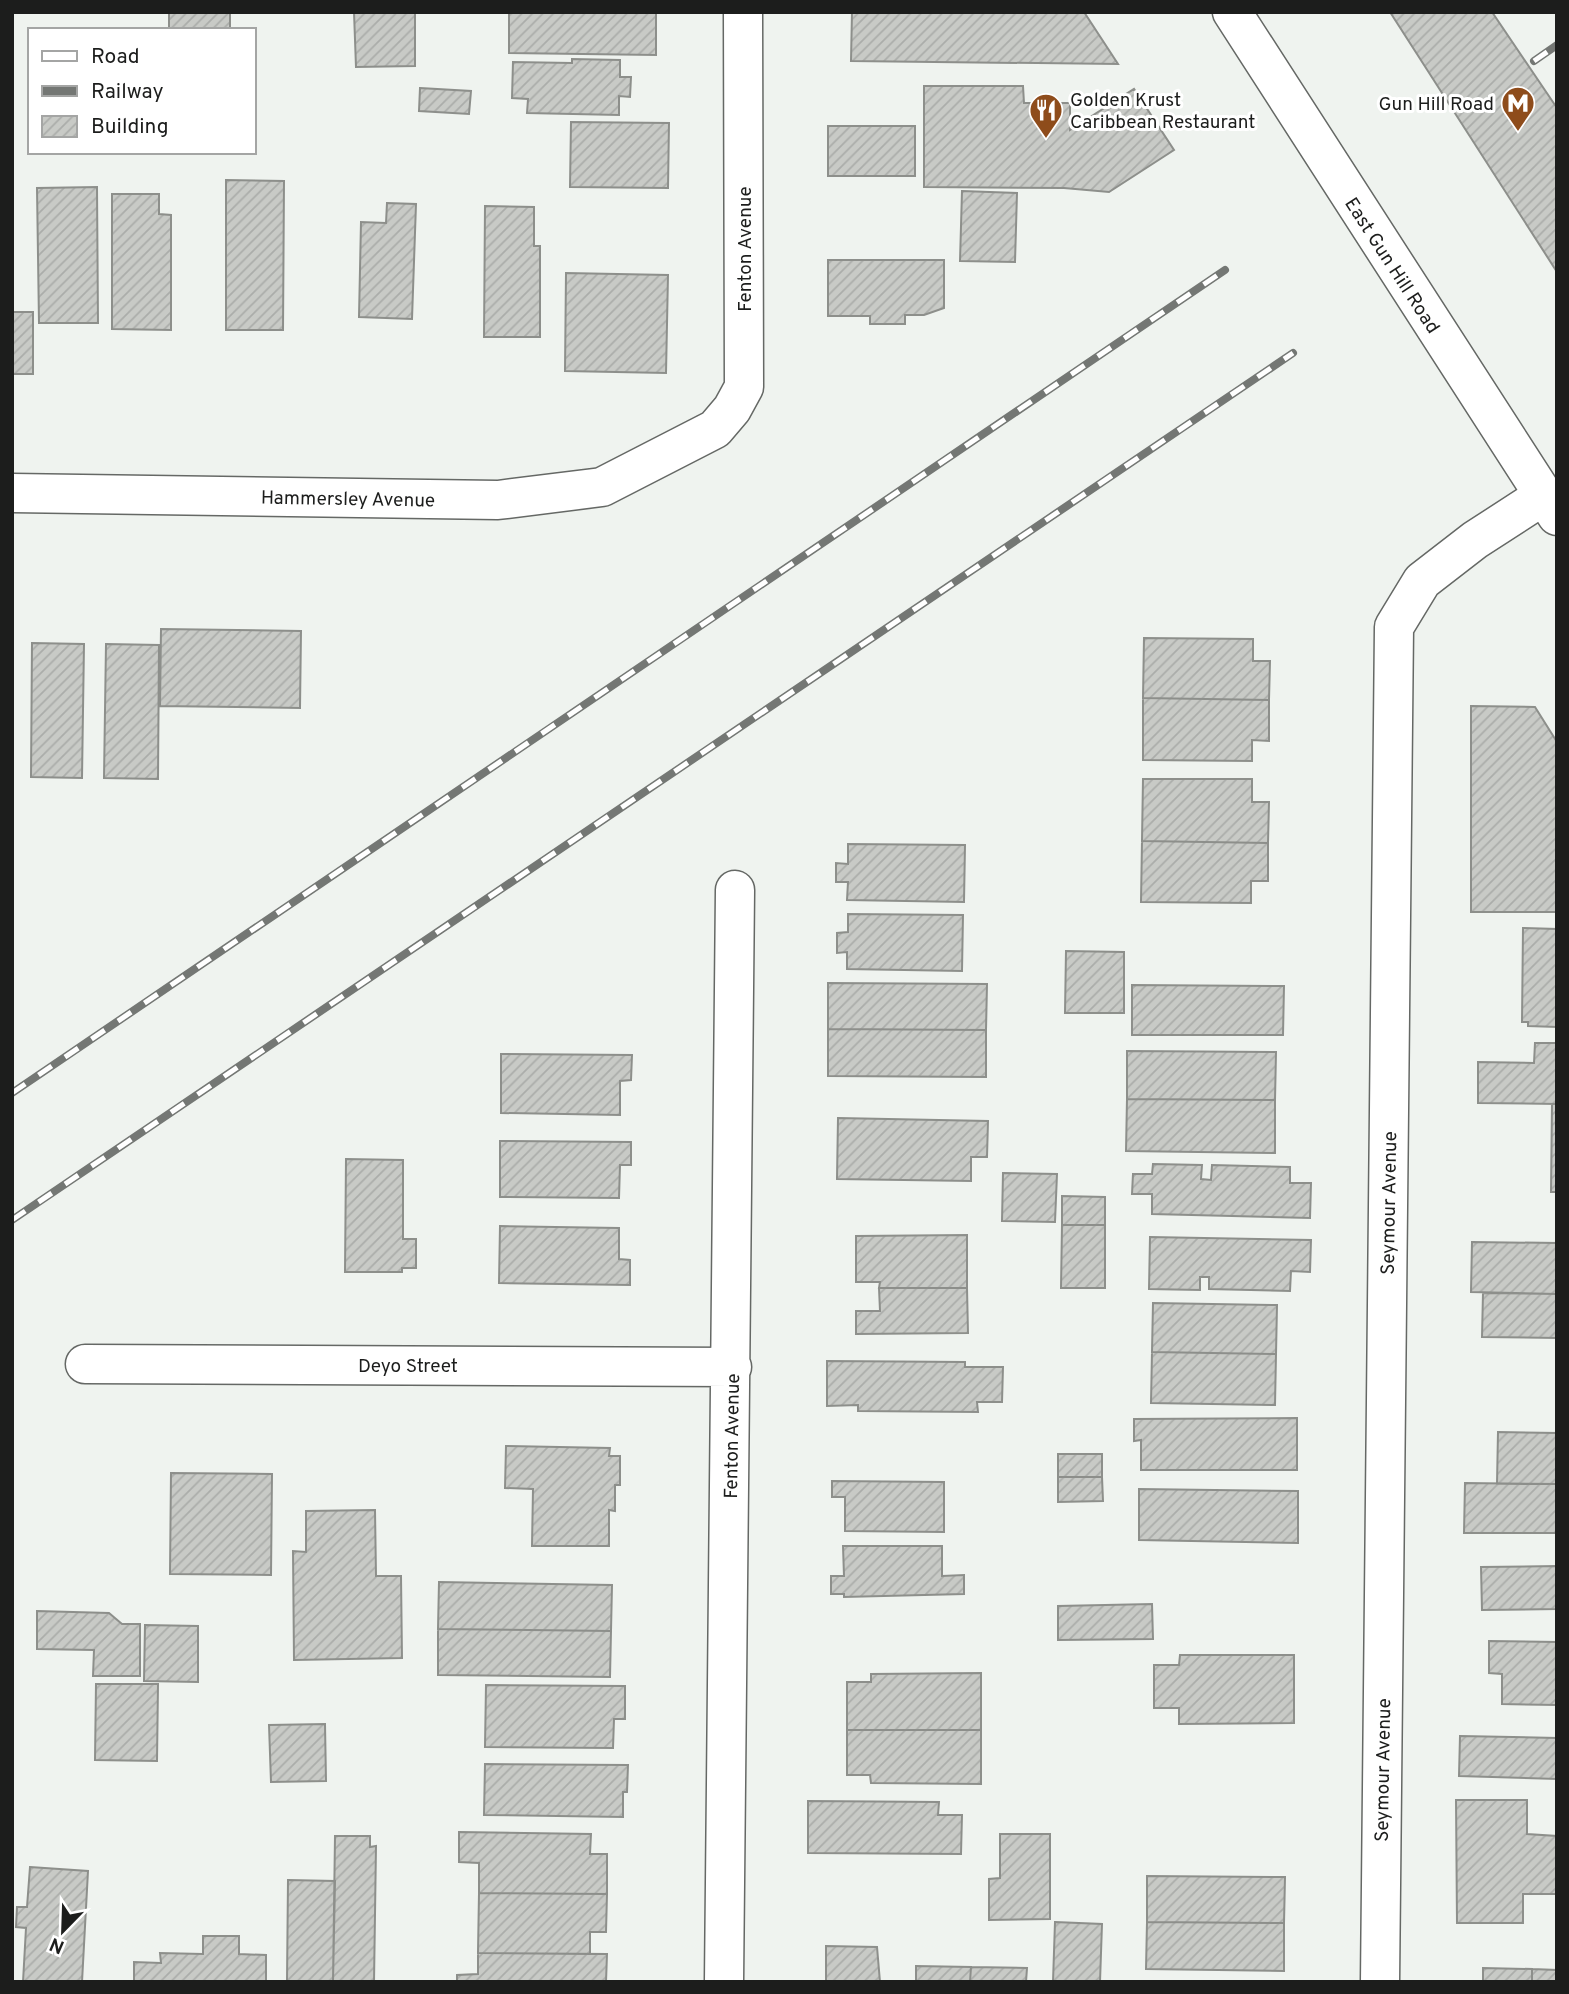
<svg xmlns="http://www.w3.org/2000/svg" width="1569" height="1994" viewBox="0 0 1569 1994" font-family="Overpass,sans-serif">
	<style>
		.building { fill: url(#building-hatch); stroke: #8d8f8b; stroke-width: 2 }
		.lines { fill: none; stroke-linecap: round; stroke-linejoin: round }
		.minor-casing { stroke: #656865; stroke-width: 41 }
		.major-casing { stroke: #656865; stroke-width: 41 }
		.minor { stroke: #fff; stroke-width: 38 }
		.major { stroke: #fff; stroke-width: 38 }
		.rail-casing { stroke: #747774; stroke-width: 8 }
		.rail { stroke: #fff; stroke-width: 5; stroke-dasharray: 16; stroke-linecap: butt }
		.labels { text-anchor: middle; stroke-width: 6; stroke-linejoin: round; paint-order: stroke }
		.poi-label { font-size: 19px; fill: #1c1d1c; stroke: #fff; text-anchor: start }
		.street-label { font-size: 19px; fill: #1c1d1c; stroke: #fff }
	</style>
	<defs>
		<pattern id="building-hatch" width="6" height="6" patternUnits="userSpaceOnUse" patternTransform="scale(1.75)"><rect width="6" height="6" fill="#c8cac6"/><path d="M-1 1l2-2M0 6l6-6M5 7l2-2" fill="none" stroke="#abadaa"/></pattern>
	</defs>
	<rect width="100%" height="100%" fill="#eff3ef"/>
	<path class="building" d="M169,12H230V30H169Z
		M354,12H415V66L356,67Z
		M509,12H656V55L509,53Z
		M852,12H1084L1118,64L851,61Z
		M1390,12H1492L1557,108V272Z
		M572,59L620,60V77H631L630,97L619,96V115L527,113L528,99L512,98L513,62L572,63Z
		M924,86H1023L1024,103H1070V130L1134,89L1174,150L1109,192L1064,188L924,187Z
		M420,88L471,91L469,114L419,111Z
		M571,122L669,123L668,188L570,187Z
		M828,126H915V176H828Z
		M226,180L284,181L283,330H226Z
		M97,187L98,323H39L37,188Z
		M962,191L1017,193L1015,262L960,261Z
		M112,194H159V214L171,215V330L112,329Z
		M387,203L416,204L412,319L359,317L361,222L386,223Z
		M485,206L534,207V246H540V337H484Z
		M828,260H944V308L924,315H905V324H870V316H828Z
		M566,273L668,275L666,373L565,371Z
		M12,312H33V374H12Z
		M161,629L301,631L300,708L160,706Z
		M1144,638L1253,639V661H1270L1269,700L1143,698Z
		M32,643L84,644L82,778L31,777Z
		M106,644L159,645L158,779L104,778Z
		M1143,698L1269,700V741L1252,740V761L1143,760Z
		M1471,706L1535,707L1557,742V912H1471Z
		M1143,779H1252V802H1269L1268,843L1142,841Z
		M1142,841L1268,843V881H1251V903L1141,902Z
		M848,844L965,845L964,902L847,900L848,882H836V863L848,864Z
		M848,914L963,915L962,971L847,969V952L837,953V933L848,932Z
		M1523,928L1557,929V1027L1528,1026V1022H1522Z
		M1066,951L1124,952V1013H1065Z
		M828,983L987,984L986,1030L828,1029Z
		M1132,985L1284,986L1283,1035H1132Z
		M828,1029L986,1030V1077L828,1076Z
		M1535,1043H1557V1104L1478,1103V1062L1534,1063Z
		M1127,1051L1276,1052L1275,1100L1127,1099Z
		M501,1054L632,1055L631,1080L620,1081V1115L501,1113Z
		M1127,1099L1275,1100V1153L1126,1151Z
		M1552,1104H1557V1192H1551Z
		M838,1118L988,1121L987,1157H971V1181L837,1179Z
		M500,1141L631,1142V1165H620L619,1198L500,1197Z
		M346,1159L403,1160V1239H416V1268H402V1272H345Z
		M1153,1164L1202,1165L1201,1179L1211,1180L1212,1165L1290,1167V1183H1311L1310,1218L1152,1214V1194H1132L1133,1174H1152Z
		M1003,1173L1057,1174L1055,1222L1002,1221Z
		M1062,1196L1105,1197V1225H1062Z
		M1062,1225H1105V1288H1061Z
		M500,1226L619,1228V1259L630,1260V1285L499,1283Z
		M967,1235V1288H879L880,1282H856V1236Z
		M1150,1237L1311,1240L1310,1272L1291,1271L1290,1291L1209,1289V1277H1200V1290L1149,1289Z
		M1472,1242L1557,1243V1294L1471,1292Z
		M879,1288H967L968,1333L856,1334V1311H880Z
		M1483,1293L1557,1294V1338L1482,1337Z
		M1153,1303L1277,1305L1276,1354L1152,1352Z
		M1152,1352L1276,1354L1275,1405L1151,1403Z
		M827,1361L965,1362V1367H1003L1002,1402H977L978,1412L858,1411V1405L827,1406Z
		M1297,1418V1470H1141V1440L1134,1441V1419Z
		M1498,1432L1557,1433V1484H1497Z
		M506,1446L610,1448L609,1456H620V1485H615V1511L609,1510V1546H532L533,1489L505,1488Z
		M1058,1454H1102V1477H1058Z
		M171,1473L272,1474L271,1575L170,1574Z
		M1058,1477H1102L1103,1501L1058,1502Z
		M832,1481L944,1482V1532L845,1531V1497H832Z
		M1465,1483L1557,1484V1533H1464Z
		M1139,1489L1298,1491V1543L1139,1540Z
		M375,1510L376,1576H401L402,1658L294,1660L293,1551L306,1552V1511Z
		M843,1546H942V1576L964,1575V1594L844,1597V1594H831V1576H844Z
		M1557,1566V1609L1482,1610L1481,1567Z
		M439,1582L612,1585L611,1631L438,1629Z
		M1152,1604L1153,1639L1058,1640V1606Z
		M37,1611L109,1613L122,1624H140V1676H93L94,1650L37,1649Z
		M145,1625L198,1626V1682L144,1681Z
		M438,1629L611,1631L610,1677L438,1675Z
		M1489,1641L1557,1642V1705L1502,1704V1674L1489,1673Z
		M1180,1655H1294V1723L1179,1724V1708H1154V1665H1179Z
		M981,1673V1730H847V1682H871V1674Z
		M96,1684H158L157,1761L95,1760Z
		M486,1685L625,1686V1719H614L613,1748L485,1747Z
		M325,1724L326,1781L271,1782L269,1725Z
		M847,1730H981V1784L871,1783L870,1775H847Z
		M1460,1736L1557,1738V1779L1459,1776Z
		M485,1764L628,1765L627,1792H623V1817L484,1815Z
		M1456,1800H1527V1834L1557,1836V1894H1523V1923H1457Z
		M808,1801L939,1802L938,1815H962L961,1854L808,1853Z
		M459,1832L591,1834L590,1854H607V1894L479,1893V1863L459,1862Z
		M1000,1834H1050V1919L989,1920V1879L1000,1878Z
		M335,1836H370V1847L376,1846L374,1982H333Z
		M30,1867L88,1871L82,1982H23L26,1928L16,1927L17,1907H27Z
		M1147,1876L1285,1877L1284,1923L1147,1922Z
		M288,1880L335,1881L333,1982H287Z
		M479,1893L607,1894L606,1932H590V1954L478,1953Z
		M1055,1922L1102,1924L1100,1982H1053Z
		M1147,1922L1284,1923V1971L1146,1969Z
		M203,1936H239V1954L266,1955V1982H134V1962L161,1963L160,1953L203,1954Z
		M826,1946L877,1947L880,1982H826Z
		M478,1953L607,1954L606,1982H457V1975L478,1974Z
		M916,1966L971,1967L970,1982H916Z
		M971,1967L1027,1968L1026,1982H970Z
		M1483,1968L1532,1969V1982H1483Z
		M1532,1969L1557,1970V1982H1532Z"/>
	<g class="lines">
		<defs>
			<path id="minor" d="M12,493L498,500L602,487L715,429L732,409L744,387L743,12
				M85,1364L732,1367
				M724,1982L735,890
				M1380,1982L1394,627L1422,581L1475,540L1543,496"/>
			<path id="major" d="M1232,12L1557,516"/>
		</defs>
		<use href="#minor" class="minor-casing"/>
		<use href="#major" class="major-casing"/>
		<use href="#minor" class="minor"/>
		<use href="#major" class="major"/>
		<defs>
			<path id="rail" d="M1534,61L1557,45
				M12,1093L1225,270
				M12,1220L1293,353"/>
		</defs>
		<use href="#rail" class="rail-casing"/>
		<use href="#rail" class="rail"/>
	</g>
	<defs>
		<symbol id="metro-pin" viewBox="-11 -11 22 30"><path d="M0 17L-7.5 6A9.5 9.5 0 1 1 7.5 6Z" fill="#8e4c1b" stroke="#fff"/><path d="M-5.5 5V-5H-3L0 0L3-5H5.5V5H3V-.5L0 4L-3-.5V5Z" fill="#fff"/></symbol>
		<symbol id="restaurant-pin" viewBox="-11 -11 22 30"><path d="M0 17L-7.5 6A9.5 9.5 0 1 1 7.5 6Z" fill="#8e4c1b" stroke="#fff"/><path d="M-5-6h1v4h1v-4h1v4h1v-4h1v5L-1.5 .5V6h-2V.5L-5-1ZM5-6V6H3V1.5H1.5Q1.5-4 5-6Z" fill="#fff"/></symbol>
	</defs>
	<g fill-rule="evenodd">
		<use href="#metro-pin" x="1499" y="84" width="38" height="52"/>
		<use href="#restaurant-pin" x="1027" y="91" width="38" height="52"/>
	</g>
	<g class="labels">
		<g class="poi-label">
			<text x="1070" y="106">Golden Krust<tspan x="1070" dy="22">Caribbean Restaurant</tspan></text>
			<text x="1494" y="110" text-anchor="end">Gun Hill Road</text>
		</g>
		<g class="street-label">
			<text transform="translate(744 249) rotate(-90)" y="7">Fenton Avenue</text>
			<text transform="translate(1393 265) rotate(57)" y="7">East Gun Hill Road</text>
			<text transform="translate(348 498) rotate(1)" y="7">Hammersley Avenue</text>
			<text transform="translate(1388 1203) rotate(-89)" y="7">Seymour Avenue</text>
			<text x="408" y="1372">Deyo Street</text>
			<text transform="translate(731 1436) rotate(-89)" y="7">Fenton Avenue</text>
			<text transform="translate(1382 1770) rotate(-89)" y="7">Seymour Avenue</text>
		</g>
	</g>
	<rect width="1569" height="1994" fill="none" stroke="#1c1d1c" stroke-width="28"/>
	<rect x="28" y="28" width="228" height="126" fill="#ffffff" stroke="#a4a5a4" stroke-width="2"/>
	<rect x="42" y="51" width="35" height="10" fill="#ffffff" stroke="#a4a5a4" stroke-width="2"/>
	<text x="91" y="63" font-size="21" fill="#1c1d1c">Road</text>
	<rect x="42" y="86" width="35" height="10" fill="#747774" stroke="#a4a5a4" stroke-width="2"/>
	<text x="91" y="98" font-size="21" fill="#1c1d1c">Railway</text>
	<rect x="42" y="116" width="35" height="21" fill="url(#building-hatch)" stroke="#a4a5a4" stroke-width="2"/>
	<text x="91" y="133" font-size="21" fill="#1c1d1c">Building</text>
	<g transform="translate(63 1931) rotate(203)" stroke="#ffffff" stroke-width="5" paint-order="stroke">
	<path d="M0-5L12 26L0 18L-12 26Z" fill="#1c1d1c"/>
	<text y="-10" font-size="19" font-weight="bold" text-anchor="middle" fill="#1c1d1c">N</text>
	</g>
</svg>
